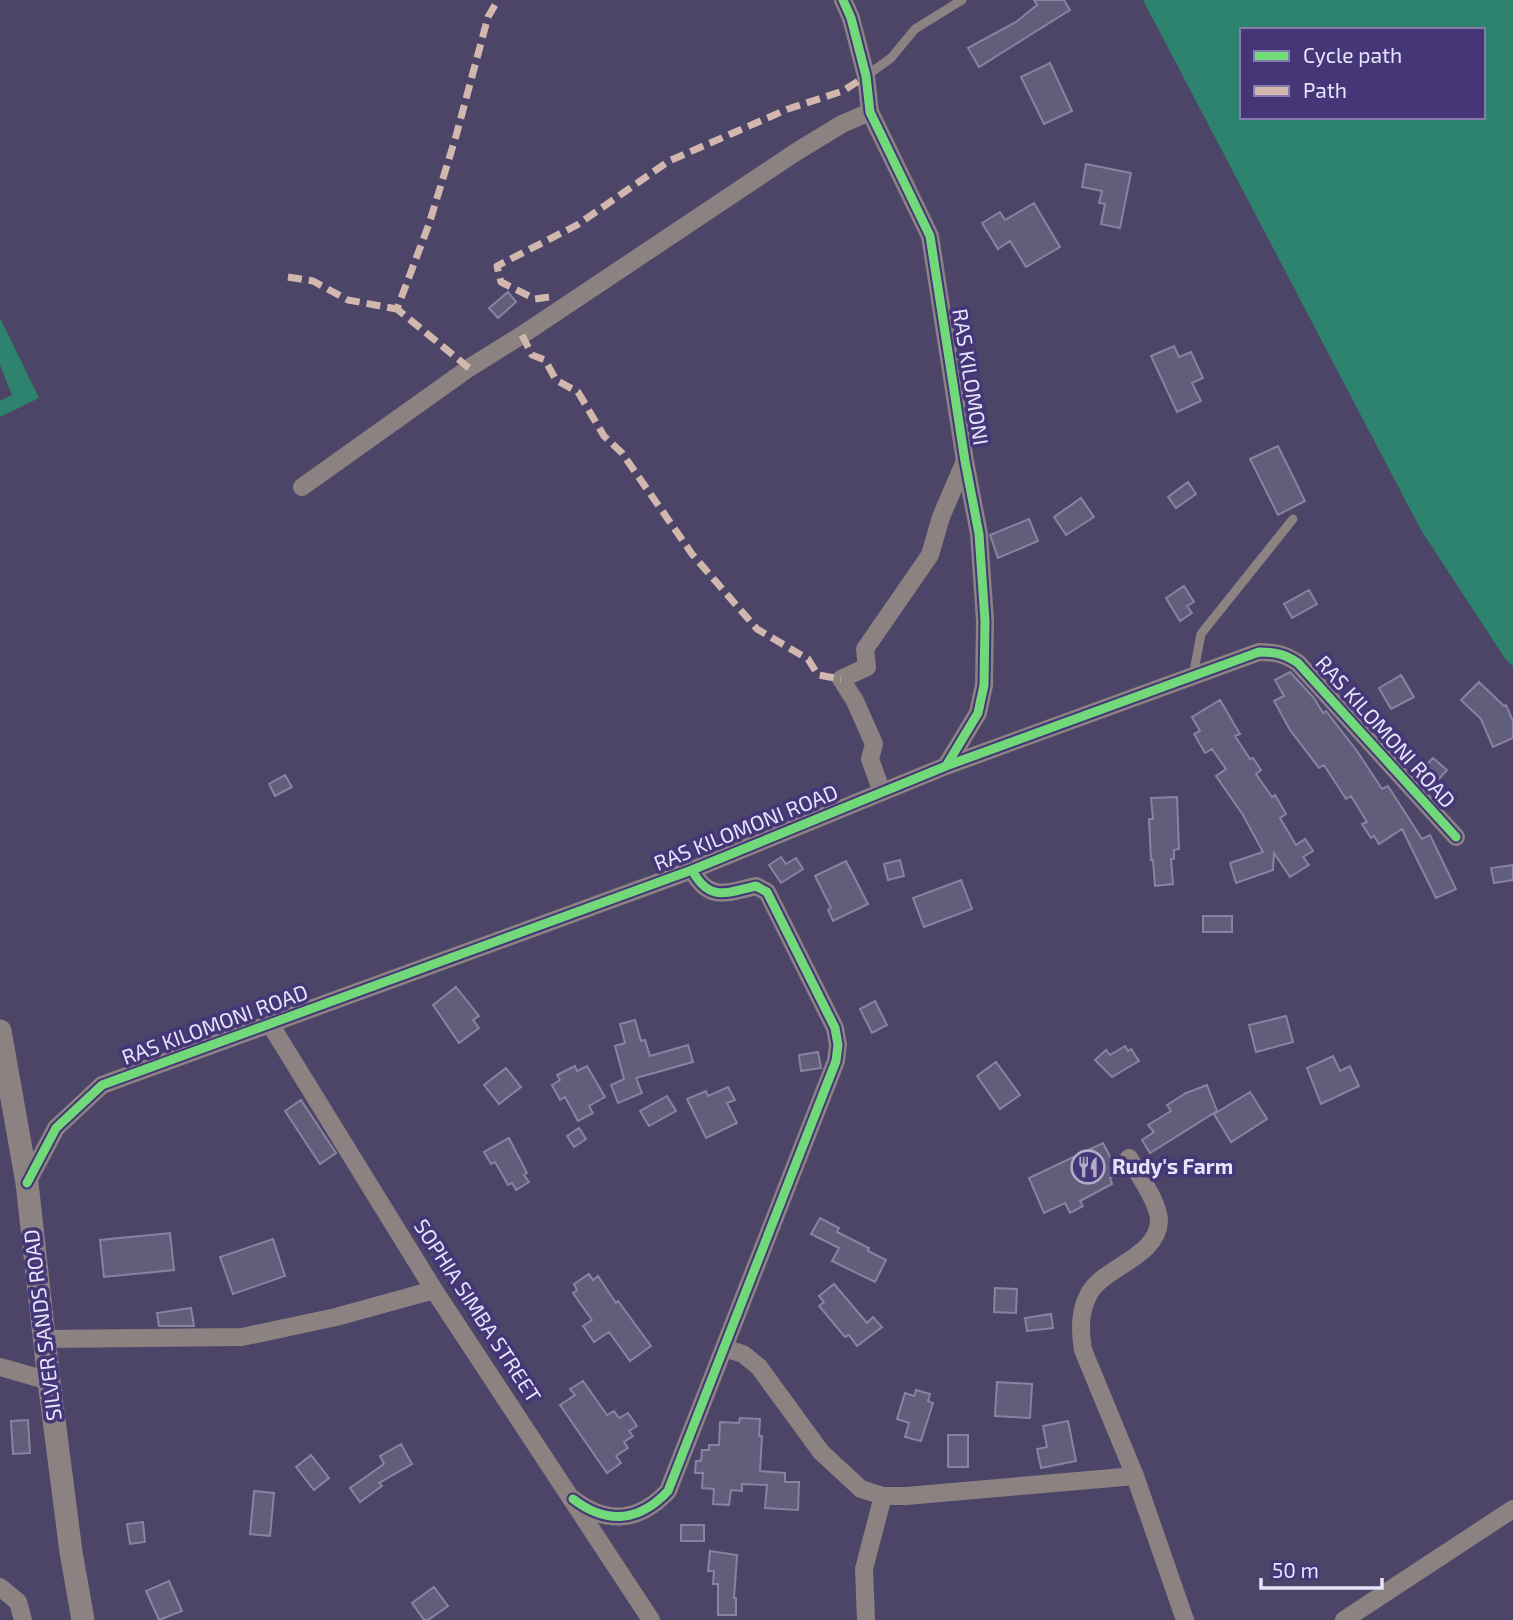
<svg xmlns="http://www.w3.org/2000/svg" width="1513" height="1620" viewBox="0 0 1513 1620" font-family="'Exo 2',sans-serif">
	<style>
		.water { fill: #2d836d; fill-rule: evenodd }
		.building { fill: #625d7a; stroke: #8883a1; stroke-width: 2 }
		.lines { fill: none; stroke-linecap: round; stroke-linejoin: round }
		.service { stroke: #8d8282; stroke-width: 9 }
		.minor { stroke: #8d8282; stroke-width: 18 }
		.tertiary { stroke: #8d8282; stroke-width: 23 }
		.quiet { stroke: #d1b7ad; stroke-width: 7; stroke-dasharray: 14 7; stroke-linecap: butt }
		.cycleway-casing { stroke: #443677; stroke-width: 13 }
		.cycleway { stroke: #71d979; stroke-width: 9 }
		.labels { text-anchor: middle; stroke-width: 7; stroke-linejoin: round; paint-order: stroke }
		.street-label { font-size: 21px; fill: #e6e4fb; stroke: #443677 }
		.poi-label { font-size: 21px; font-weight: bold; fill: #e6e4fb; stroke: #443677; text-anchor: start }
	</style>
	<rect width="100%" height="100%" fill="#4c4568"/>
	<path class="water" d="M1143,0H1513V666L1506,660L1421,530ZM1242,30H1483V117H1242Z
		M0,318L39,398L0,417V401L12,395L0,365Z"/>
	<path class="building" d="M1034,0H1064L1070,10L979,67L968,48L1016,22L1037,5Z
		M1050,63L1072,111L1044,124L1021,77Z
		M1086,164L1131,173L1120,228L1101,224L1105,204L1099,203L1102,191L1082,187Z
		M1034,203L1060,247L1026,267L1010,241L998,249L982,223L1000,212L1005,220Z
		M508,292L516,302L498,318L489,308Z
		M1174,346L1179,357L1191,352L1203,378L1192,383L1201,401L1177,412L1151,356Z
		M1278,446L1305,501L1278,515L1250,459Z
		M1188,482L1196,494L1176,508L1168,497Z
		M1081,498L1094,517L1066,535L1054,517Z
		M1029,519L1038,541L998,558L990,535Z
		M1184,586L1194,602L1187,606L1192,613L1180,621L1166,598Z
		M1309,590L1317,604L1292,618L1284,604Z
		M1290,672L1314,698L1323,713L1326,711L1357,751L1382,789L1388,786L1422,839L1430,835L1456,889L1436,898L1402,829L1379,844L1374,836L1371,838L1362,824L1367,822L1351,796L1346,799L1324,765L1319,768L1290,730L1274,701L1284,696L1275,680Z
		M1401,675L1414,697L1391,709L1379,688Z
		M1479,682L1504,706L1506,705L1513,721V738L1493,747L1481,719L1461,700Z
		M1220,700L1240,734L1235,736L1250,759L1253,758L1261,770L1256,774L1272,797L1275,795L1286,814L1280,818L1296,845L1305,839L1313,851L1303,857L1309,865L1290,877L1274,853L1273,870L1236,883L1230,863L1263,852L1243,815L1216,776L1226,769L1212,749L1205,753L1194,734L1200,731L1192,717Z
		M1433,758L1447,770L1436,782L1422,769Z
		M285,775L292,787L275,796L269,784Z
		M1177,797L1179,849L1174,850V859H1171L1173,884L1155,886L1153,860H1151L1149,819H1153L1151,798Z
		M781,857L786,864L796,858L803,869L781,883L769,865Z
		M900,860L904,876L888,880L884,864Z
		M846,861L868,904L833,921L828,910L831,908L815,876Z
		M1513,865V880L1494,883L1491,868Z
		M961,880L972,909L924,927L913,898Z
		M1203,916H1232V932H1203Z
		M456,987L479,1016L473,1020L479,1028L459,1043L433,1005Z
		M875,1001L887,1025L872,1033L860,1009Z
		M1286,1016L1293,1042L1256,1052L1249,1025Z
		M635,1020L641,1041L645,1040L650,1056L688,1045L693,1062L636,1078L642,1093L618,1103L611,1085L624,1079L615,1046L625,1043L620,1024Z
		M1125,1046L1128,1051L1131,1049L1139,1061L1112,1077L1095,1060L1106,1050L1110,1055Z
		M818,1052L821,1068L801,1071L799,1055Z
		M1333,1056L1340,1071L1350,1066L1359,1086L1321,1104L1307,1068Z
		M996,1062L1020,1095L1000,1109L977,1076Z
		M575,1066L577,1071L587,1066L605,1097L589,1106L593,1113L578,1121L565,1097L560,1100L552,1085L560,1080L557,1075Z
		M506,1068L521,1087L499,1104L484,1085Z
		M1207,1085L1217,1111L1150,1153L1142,1140L1154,1132L1148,1125L1171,1111L1167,1105L1186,1093Z
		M728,1087L735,1100L727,1103L737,1123L706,1138L687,1099L706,1091L708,1096Z
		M1250,1092L1267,1119L1231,1142L1214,1114Z
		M667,1096L676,1111L649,1126L640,1111Z
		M301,1100L336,1153L320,1164L285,1111Z
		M579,1128L586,1139L574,1147L567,1136Z
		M509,1138L527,1173L524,1175L529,1182L516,1190L512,1183L508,1185L495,1162L491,1164L484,1152Z
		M1103,1143L1119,1174L1110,1178L1112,1184L1080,1201L1083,1206L1070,1213L1065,1203L1044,1213L1029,1178Z
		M820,1218L839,1228L837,1232L869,1248L868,1251L886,1260L875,1282L832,1261L839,1248L811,1234Z
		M170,1233L174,1270L104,1277L100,1240Z
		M273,1239L285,1276L233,1294L220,1257Z
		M589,1274L593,1280L598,1276L616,1303L618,1301L651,1346L630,1361L609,1332L594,1342L583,1326L592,1320L573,1293L577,1290L574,1284Z
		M834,1284L867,1323L873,1317L882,1327L857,1346L849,1335L845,1337L819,1306L824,1302L819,1296Z
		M995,1288L1017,1289L1016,1313L994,1312Z
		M191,1308L194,1326H159L157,1313Z
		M1051,1314L1053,1328L1027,1331L1025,1318Z
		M583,1381L607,1415L614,1411L619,1418L628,1413L637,1426L629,1431L633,1436L624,1442L628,1448L616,1456L621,1463L607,1473L560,1405L575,1395L570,1389Z
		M997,1382L1032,1384L1030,1418L995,1416Z
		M916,1390L930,1394L928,1401L933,1403L921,1441L905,1437L909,1423L897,1419L905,1393L914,1396Z
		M740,1418L760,1419L759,1436H762L760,1471L785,1473V1482H799L798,1510L765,1508L767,1485L742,1484V1491L731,1490L729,1505L713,1504L714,1489L702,1488L703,1473H695L696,1461H701L702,1450H709V1445H719L720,1422L739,1423Z
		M28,1420L30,1453L13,1454L11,1421Z
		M1068,1421L1076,1461L1041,1468L1037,1449L1047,1447L1043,1426Z
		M948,1435H968V1467H948Z
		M401,1444L412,1464L379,1483L382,1486L360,1502L350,1488L384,1464L380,1456Z
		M311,1455L329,1478L314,1490L296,1467Z
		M254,1491L274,1493L270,1536L250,1534Z
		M143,1522L145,1542L130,1544L127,1524Z
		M681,1525H704V1541H681Z
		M710,1551L737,1555L734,1598H736V1615H718V1584H713L714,1571H708Z
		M169,1581L182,1611L159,1620L146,1591Z
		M434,1587L448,1606L428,1620H424L412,1603Z"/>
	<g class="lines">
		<path class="service" d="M866,76L891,58L915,29L962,0
			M1193,676L1201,634L1293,519"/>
		<path class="minor" d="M843,0L851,18L866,76L870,112L930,236L965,461L979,534L985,621L984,685L978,713L946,766
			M302,487L469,368L522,335L796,152L842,124L870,112
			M882,792L870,759L874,744L855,701L841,679L867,667L865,649L930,555L941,517L965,461
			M270,1024L434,1290L651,1620
			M1129,1158C1138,1174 1159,1203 1159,1221C1158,1256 1105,1267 1090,1292C1079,1311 1080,1330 1083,1350L1135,1476L1185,1620
			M27,1183L56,1128L102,1085L692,870L946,766L1259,652C1275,652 1285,654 1298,663L1456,837
			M44,1339L242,1337L336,1317L434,1290
			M724,1348L743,1354L759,1367L821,1452L861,1489L883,1496H906L1135,1476
			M0,1367L49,1381
			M573,1499C607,1525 639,1522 668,1491L836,1061L838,1045L835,1028L767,892L756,886C726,893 709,902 692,870
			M0,1587L18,1602L23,1620
			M866,1620L864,1569L883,1496
			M1344,1620L1513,1509"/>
		<path class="tertiary" d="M0,1031L27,1183L49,1381L71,1552L83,1620"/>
		<path class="quiet" d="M288,277L313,281L348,300L397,309
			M549,297L535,299L501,282L497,266L577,225L669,161L788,109L843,91L866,76
			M522,335L532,355L545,360L556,380L578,392L604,436L622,453L692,554L757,629L808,659L818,675L841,679
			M469,368L397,309L429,224L456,136L488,17L498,0"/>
		<defs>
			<path id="cycleway" d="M843,0L851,18L866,76L870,112L930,236L965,461L979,534L985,621L984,685L978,713L946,766
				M27,1183L56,1128L102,1085L692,870L946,766L1259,652C1275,652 1285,654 1298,663L1456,837
				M573,1499C607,1525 639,1522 668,1491L836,1061L838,1045L835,1028L767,892L756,886C726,893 709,902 692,870"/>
		</defs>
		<use href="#cycleway" class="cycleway-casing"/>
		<use href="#cycleway" class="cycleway"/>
	</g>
	<defs>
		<symbol id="restaurant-ring" viewBox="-11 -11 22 22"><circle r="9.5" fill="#443677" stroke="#b0acc8" stroke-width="1.5"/><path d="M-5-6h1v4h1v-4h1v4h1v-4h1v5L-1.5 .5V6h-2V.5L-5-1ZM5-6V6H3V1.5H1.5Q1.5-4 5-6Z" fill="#b0acc8"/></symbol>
	</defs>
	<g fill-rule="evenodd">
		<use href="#restaurant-ring" x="1069" y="1148" width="38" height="38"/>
	</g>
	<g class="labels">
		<g class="street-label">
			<text transform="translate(970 377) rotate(81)" y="7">RAS KILOMONI</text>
			<text transform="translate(1385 732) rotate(48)" y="7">RAS KILOMONI ROAD</text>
			<text transform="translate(746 828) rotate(-22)" y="7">RAS KILOMONI ROAD</text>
			<text transform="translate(215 1025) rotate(-20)" y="7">RAS KILOMONI ROAD</text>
			<text transform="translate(477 1311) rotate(57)" y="7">SOPHIA SIMBA STREET</text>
			<text transform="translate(43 1325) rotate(-97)" y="7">SILVER SANDS ROAD</text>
		</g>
		<g class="poi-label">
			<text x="1112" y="1174">Rudy's Farm</text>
		</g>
	</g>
	<rect x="1240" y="28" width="245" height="91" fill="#443677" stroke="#857cac" stroke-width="2"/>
	<rect x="1254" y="51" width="35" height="10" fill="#71d979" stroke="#857cac" stroke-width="2"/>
	<text x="1303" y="63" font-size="21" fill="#e6e4fb">Cycle path</text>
	<rect x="1254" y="86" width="35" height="10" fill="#d1b7ad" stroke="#857cac" stroke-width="2"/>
	<text x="1303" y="98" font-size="21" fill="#e6e4fb">Path</text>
	<path d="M1261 1578v10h121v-10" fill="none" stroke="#e6e4fb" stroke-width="3.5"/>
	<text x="1272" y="1578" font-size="21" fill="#e6e4fb" stroke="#443677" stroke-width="5" paint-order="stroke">50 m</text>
</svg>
